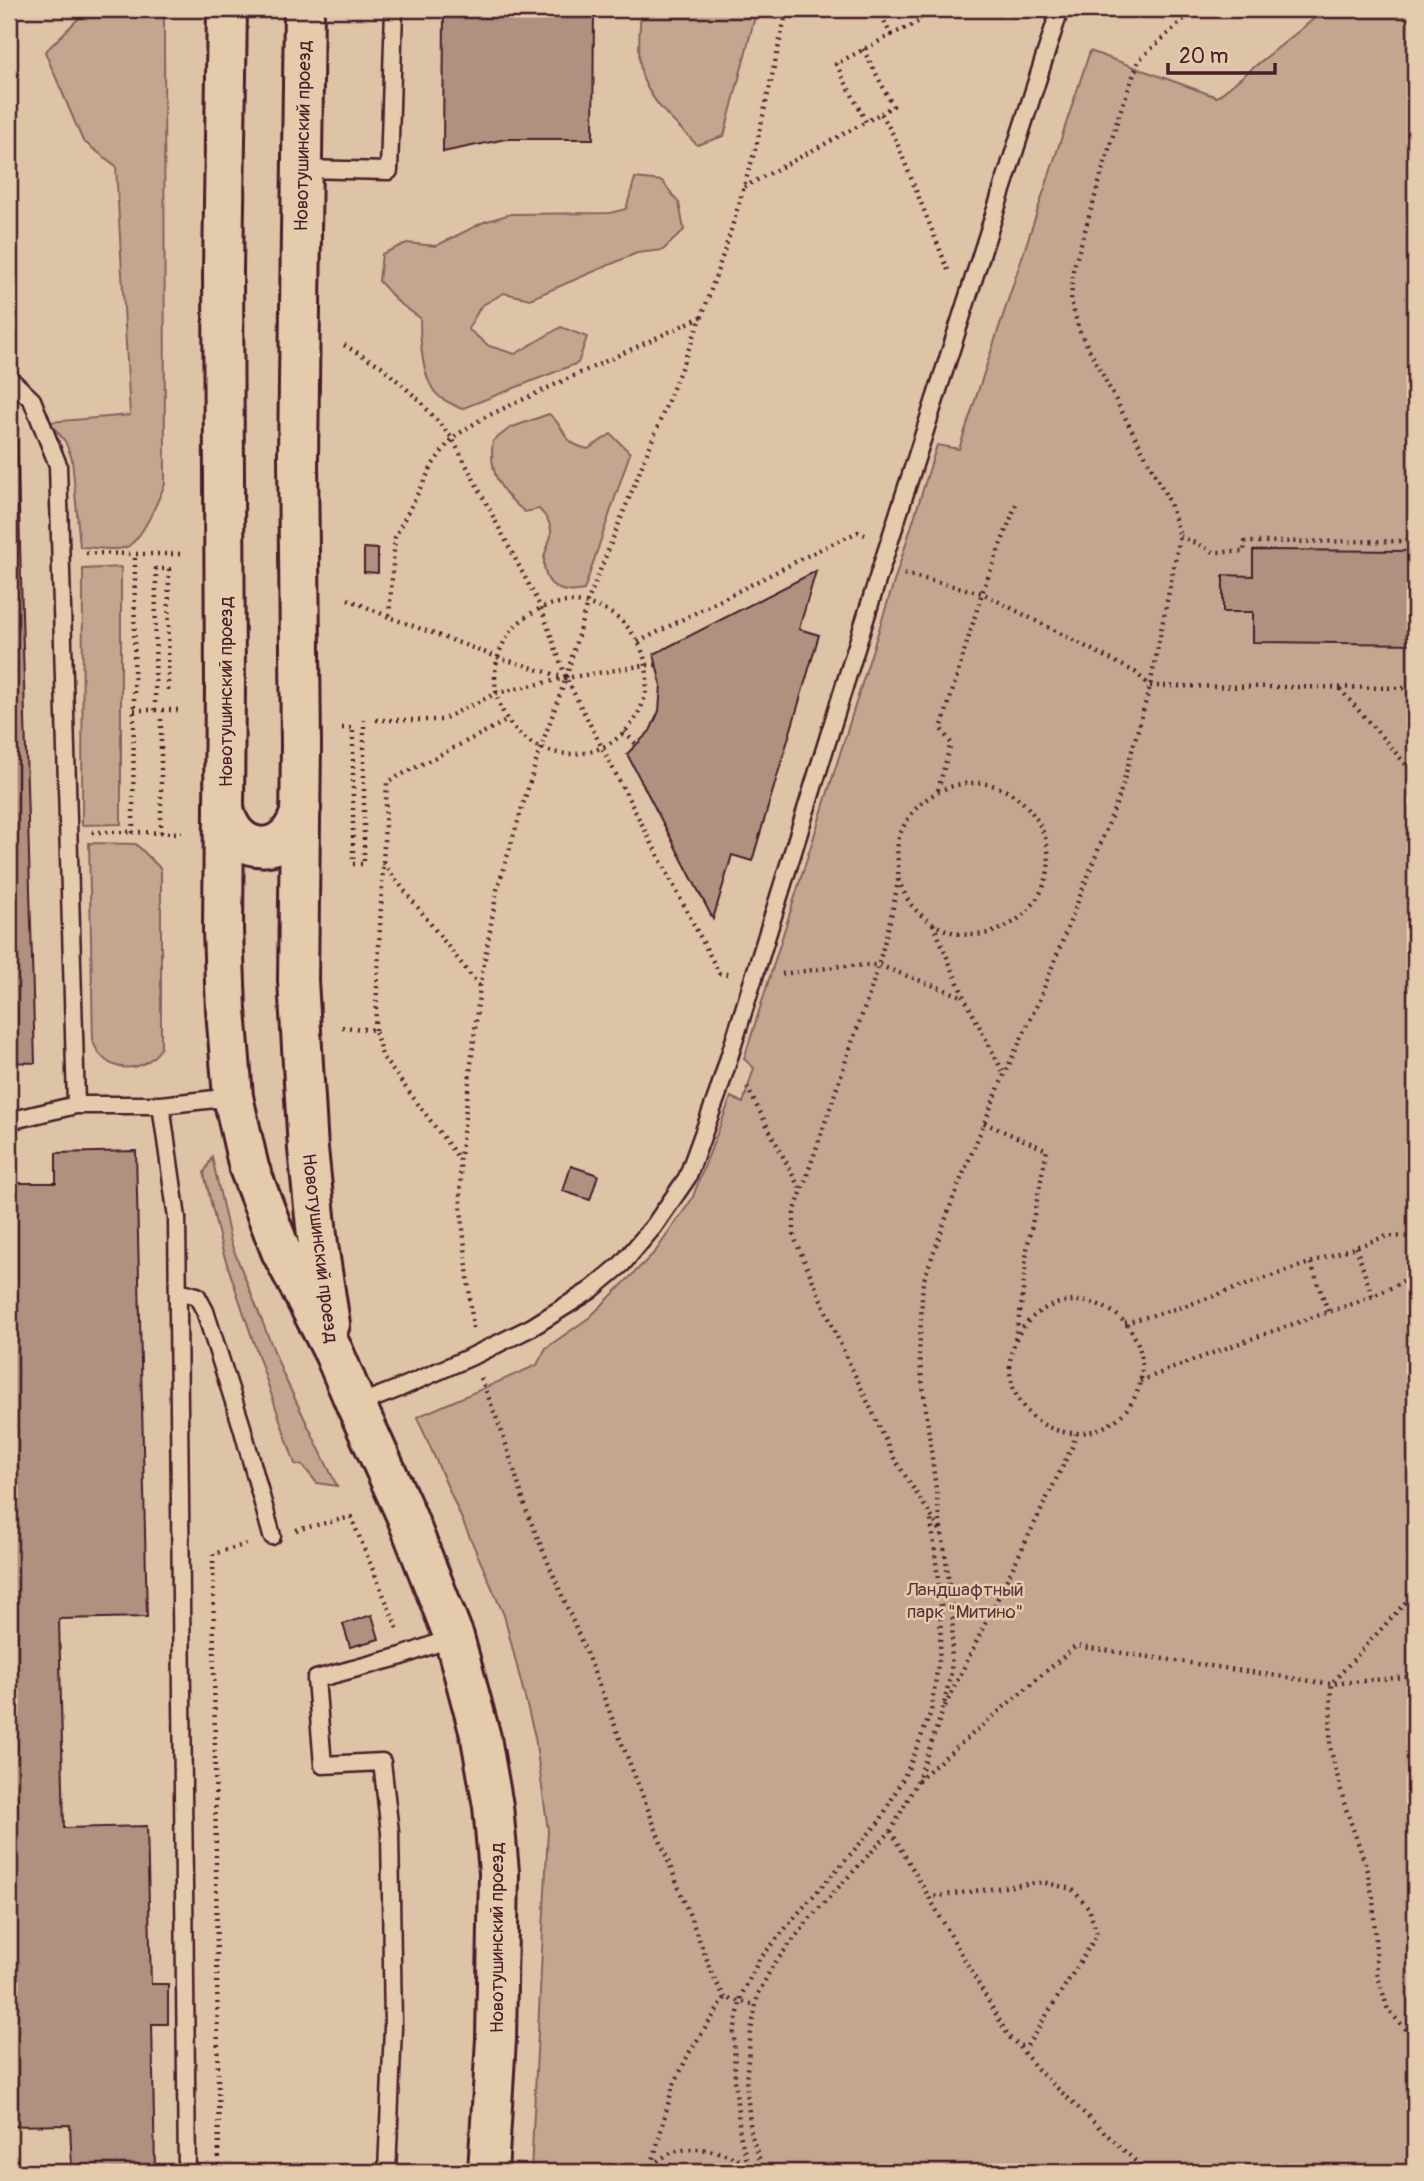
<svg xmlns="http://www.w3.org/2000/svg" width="1424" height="2181" viewBox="0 0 1424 2181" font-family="Pangolin,sans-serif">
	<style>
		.green { fill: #c3a690; stroke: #86625e; stroke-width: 2 }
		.building { fill: #b09180; stroke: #4a1f2b; stroke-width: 2 }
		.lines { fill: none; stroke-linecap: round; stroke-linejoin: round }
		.service-casing { stroke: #4a1f2b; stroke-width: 21 }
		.tertiary-casing { stroke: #4a1f2b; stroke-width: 44 }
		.secondary-casing { stroke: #4a1f2b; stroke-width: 44 }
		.path { stroke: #4a1f2b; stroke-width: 4.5; stroke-dasharray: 2 5; stroke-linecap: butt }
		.service { stroke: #e4cbac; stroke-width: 16 }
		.tertiary { stroke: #e4cbac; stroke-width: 38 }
		.secondary { stroke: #e4cbac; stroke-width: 38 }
		.labels { text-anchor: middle; stroke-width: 5; stroke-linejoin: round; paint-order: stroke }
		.street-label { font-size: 19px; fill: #4a1f2b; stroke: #e4cbac }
		.park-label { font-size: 19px; fill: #5c333a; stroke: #e4cbac }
	</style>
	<rect width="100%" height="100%" fill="#dec4a7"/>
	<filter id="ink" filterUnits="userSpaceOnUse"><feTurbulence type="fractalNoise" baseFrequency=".0143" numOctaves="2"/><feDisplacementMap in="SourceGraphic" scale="14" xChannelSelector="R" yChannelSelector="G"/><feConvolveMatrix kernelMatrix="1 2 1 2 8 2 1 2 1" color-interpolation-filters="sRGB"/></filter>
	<g filter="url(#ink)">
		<path class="green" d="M85,9H164L165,484C158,500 141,544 124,548C111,551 93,547 80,547L72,459L65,441L49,422L130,415L116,166L83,141L45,52L85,12Z
			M641,9H757L724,136L697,145C678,125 655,107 644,81C636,62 640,29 641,9Z
			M1326,9H1415V2172H531L548,1830L535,1737L504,1615L417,1417L537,1365L546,1348L590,1317L655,1252L692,1199L731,1097L743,1103L754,1068L744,1059L937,445L959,449L1090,51L1217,97Z
			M635,178L662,181L679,203L684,230L663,250L637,253L530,299L504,293L481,306L468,329L489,346L515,354L561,327L587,337L578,363L461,409C455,405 447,402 441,398C421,384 420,340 420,318L398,302L379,281L382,254L407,243L436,246L484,222L511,214L610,213L626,209Z
			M549,414C569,430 559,442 588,449L611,434L630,453L584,590C561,595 543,586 544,560C544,550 551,542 551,533C552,524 545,515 539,509L525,512C501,493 488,473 493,441L510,428Z
			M121,567V824L82,825L83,569Z
			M89,843L136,844L161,869V1048C142,1077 103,1073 93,1041Z
			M212,1157L231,1243L284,1376L337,1486L317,1483L303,1466L295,1464L222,1249L204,1173Z"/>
		<path class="building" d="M444,9H594L593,139H506L443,152Z
			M9,433L17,440L35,1063L9,1062Z
			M364,548L378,549V573L364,572Z
			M1253,550L1415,551V644L1253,642V612H1223V575L1253,576Z
			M816,571L799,629L819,635L752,861L732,855L713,919L627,754L650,731L659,711L661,685L654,654Z
			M136,1151L147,1617L59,1619L64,1828L147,1826L151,1984H168V2024H152L155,2168L72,2170L70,2125L9,2126V1183H56V1153Z
			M571,1166L598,1175L590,1200L563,1191Z
			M372,1615L379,1639L350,1647L343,1624Z"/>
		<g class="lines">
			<defs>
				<path id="service" d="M302,169L389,171L394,9
					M9,378L32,400L58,465L76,1105
					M161,1105L177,1218L187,2172
					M9,1121L76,1105H161L233,1097
					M178,1291L197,1296L205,1311L242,1427L272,1536
					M356,1405L400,1388L475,1355L532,1327L591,1290L622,1264L654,1226L687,1178L718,1093L881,568L1060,9
					M387,2172L393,2027L390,1832L382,1762L323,1765L316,1679L402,1656L454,1637"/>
				<path id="tertiary" d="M224,808C233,859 291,860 301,808"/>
				<path id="secondary" d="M227,9L223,270L225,686L223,930L226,1010L233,1097L249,1168L281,1251L334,1353L356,1405L406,1515L454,1637L481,1738L493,1806L499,1872L496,2039L488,2172
					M304,9L298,457L301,746L298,980L308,1149L318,1245L330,1324"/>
			</defs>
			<use href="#service" class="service-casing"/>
			<use href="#tertiary" class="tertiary-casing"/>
			<use href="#secondary" class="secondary-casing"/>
			<path class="path" d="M878,9L891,35L836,64L866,122L881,113L895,138L948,270
				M891,35L922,20L917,9
				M863,49L893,106L881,113
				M744,187L866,122
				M344,345L381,366L419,400L452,438L541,608L566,678L719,973L728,974
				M1180,536L1214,552H1244L1245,542L1415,541
				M86,553L135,554
				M180,554H135L133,832L182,833
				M904,574L982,593L1135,672L1150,686L1415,688
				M348,599L389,617
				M495 678a76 76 0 1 1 152 0a76 76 0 1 1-152 0Z
				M638,642L819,550L858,532L865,535
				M566,678L497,657L389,617L395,537L433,464L452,438L483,418L701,317
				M1340,689L1415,775
				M134,710H183
				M155,710L156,569H169L168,691
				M376,720H441L497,693L566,678L646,665H658
				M342,728H353V864H364V720
				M624,732L637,745
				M938,790L951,743L941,729L982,593L1017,502
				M92,832H133
				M161,833V718
				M383,863L479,986
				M933,924L964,997L1004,1074
				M782,974L842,966L878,965L964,997
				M342,1027L375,1030L382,1056L460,1160
				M375,1030L387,782L508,720
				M747,1087L801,1191
				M984,1123L1047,1150L1027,1249L1022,1301L1015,1339
				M1356,1247L1372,1296
				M1311,1263L1328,1311
				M1010 1367a66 66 0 1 1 132 0a66 66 0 1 1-132 0Z
				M1125,1323L1185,1306L1387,1236L1415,1237
				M473,1328L461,1208L460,1160L480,986L497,890L539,752L566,678L587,603L702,316L728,240L757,143L787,9
				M481,1378L503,1435L528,1515L588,1657L715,1980L725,1998
				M1140,1381C1193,1360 1247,1340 1302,1321C1335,1309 1389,1295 1415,1272
				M941,1529L919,1355L923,1282L954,1196L1004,1075L1038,1003L1120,794L1150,686L1180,536L1170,503L1079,330L1071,301L1073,271L1119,115L1139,60L1187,16
				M296,1530L351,1517L398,1630
				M1415,1592L1331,1684L1330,1747L1345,1806L1365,1863L1373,1898L1377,1973L1388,2010L1415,2039
				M945,1706L1072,1447L1076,1434
				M918,1780L1076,1646L1331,1684L1415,1676
				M891,1831L1009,2037L1019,2046H1027L1097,1935L1089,1908L1072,1889L1042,1882L930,1897
				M1019,2047L1039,2071L1147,2172
				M652,2166C658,2161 664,2156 671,2153C698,2143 736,2153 756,2172
				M219,2172L213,1554L247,1544
				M650,2172L672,2089L689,2053L725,1998L756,2005
				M750,2172L740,2135L735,2080L734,2032L742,1994L759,1960L801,1910L880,1821L908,1769L931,1712L940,1650L941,1605L931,1519
				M764,2172L751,2134L746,2080L751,2031L758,1994L772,1967L810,1918L891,1831L918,1780L942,1713L951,1673L953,1610L942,1533L894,1458L838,1339L794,1237V1213C813,1158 832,1103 850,1048C860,1020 871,992 879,963C886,936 894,908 898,880C900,860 892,845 905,824C920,797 948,782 979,783C997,784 1018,795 1029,809C1094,888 983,983 913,907C906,899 902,887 898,879"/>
			<use href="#service" class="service"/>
			<use href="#tertiary" class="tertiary"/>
			<use href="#secondary" class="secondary"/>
		</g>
	</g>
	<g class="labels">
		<g class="street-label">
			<text transform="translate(302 136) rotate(-89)" y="7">Новотушинский проезд</text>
			<text transform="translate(225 692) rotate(-90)" y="7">Новотушинский проезд</text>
			<text transform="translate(321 1248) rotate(83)" y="7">Новотушинский проезд</text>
			<text transform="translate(496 1938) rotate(-90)" y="7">Новотушинский проезд</text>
		</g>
		<g class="park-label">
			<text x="965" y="1596">Ландшафтный<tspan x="965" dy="22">парк "Митино"</tspan></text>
		</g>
	</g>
	<rect width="1424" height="2181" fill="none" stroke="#e4cbac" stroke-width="35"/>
	<rect x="18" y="18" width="1389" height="2146" fill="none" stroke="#4a1f2b" stroke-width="2.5" filter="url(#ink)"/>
	<path d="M1168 63v10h107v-10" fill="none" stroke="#4a1f2b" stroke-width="3.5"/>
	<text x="1179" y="63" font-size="21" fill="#4a1f2b" stroke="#e4cbac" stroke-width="5" paint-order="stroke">20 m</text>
</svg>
